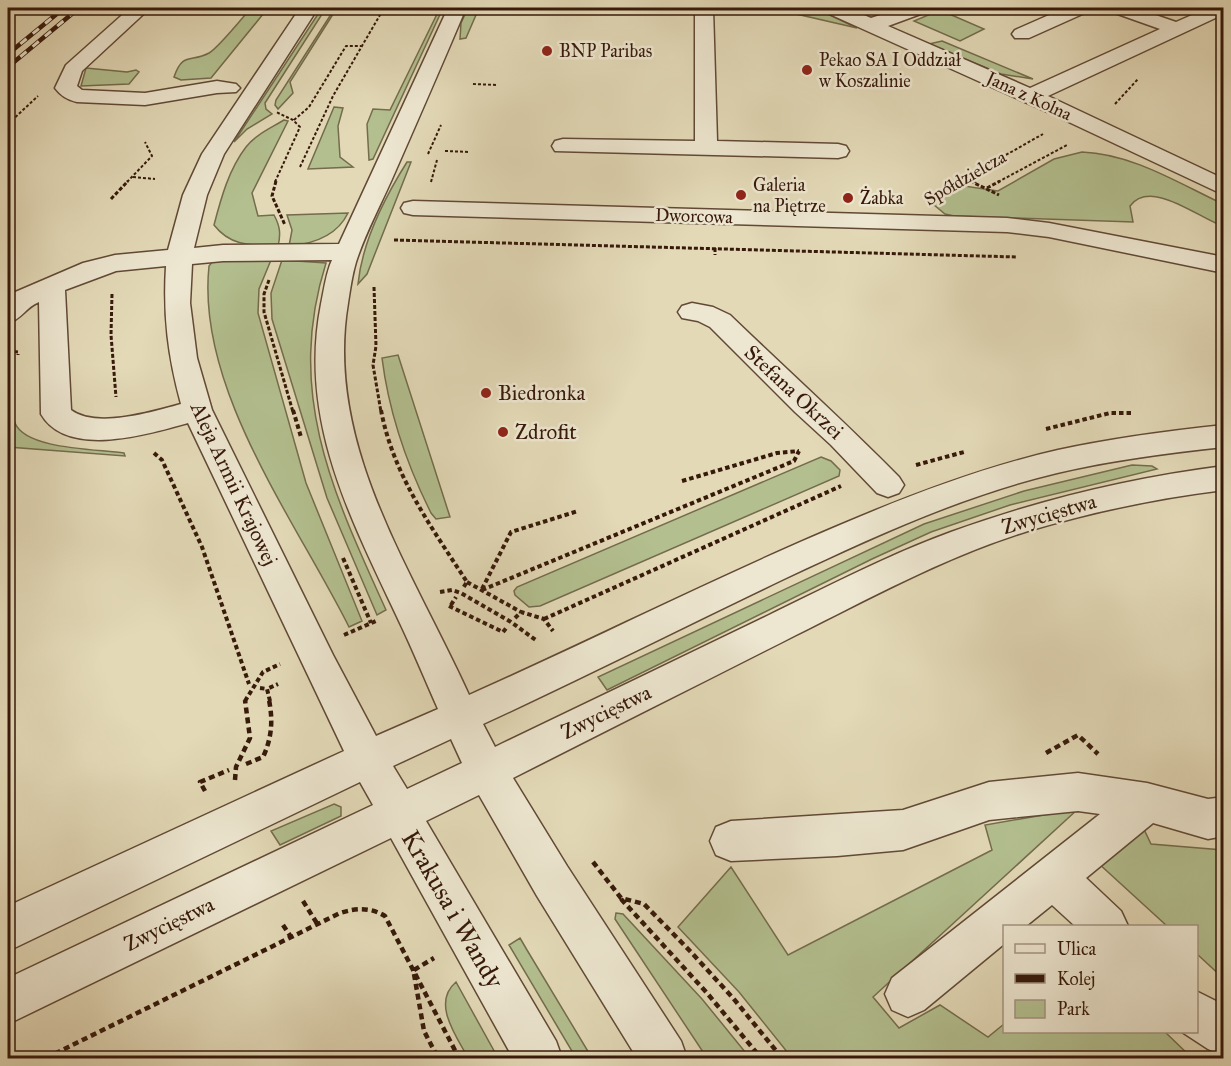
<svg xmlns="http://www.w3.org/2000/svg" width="1231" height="1066" viewBox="0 0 1231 1066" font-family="'IM FELL Great Primer',serif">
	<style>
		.green { fill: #b3bf8f; stroke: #746c4c; stroke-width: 1.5 }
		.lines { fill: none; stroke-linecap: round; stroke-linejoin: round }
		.minor-casing { stroke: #614935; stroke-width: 3 }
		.path-far3 { stroke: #36190a; stroke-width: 2; stroke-dasharray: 3 2; stroke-linecap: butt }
		.path-far2 { stroke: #36190a; stroke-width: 3; stroke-dasharray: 4 2; stroke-linecap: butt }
		.path-far1 { stroke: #36190a; stroke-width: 4; stroke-dasharray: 4.5 3; stroke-linecap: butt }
		.path { stroke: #36190a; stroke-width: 4.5; stroke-dasharray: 6 4; stroke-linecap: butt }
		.minor { fill: #ede6d0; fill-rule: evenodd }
		.rail-casing { stroke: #36190a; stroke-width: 4.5 }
		.rail { stroke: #ede6d0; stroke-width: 3; stroke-dasharray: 8; stroke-linecap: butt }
		.poi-dot { fill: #8f2418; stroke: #ede6d0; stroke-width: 2 }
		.labels { text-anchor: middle; stroke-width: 5; stroke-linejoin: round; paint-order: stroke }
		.far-poi-label { font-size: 18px; fill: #36190a; stroke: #ede6d0; text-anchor: start }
		.far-street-label { font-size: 18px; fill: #36190a; stroke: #ede6d0 }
		.street-label { font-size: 21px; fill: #36190a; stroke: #ede6d0 }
		.poi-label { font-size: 21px; fill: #36190a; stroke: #ede6d0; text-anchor: start }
		.near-street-label { font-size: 26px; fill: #36190a; stroke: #ede6d0 }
	</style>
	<rect width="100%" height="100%" fill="#e3d9b7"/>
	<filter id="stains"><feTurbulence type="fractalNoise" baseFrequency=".00333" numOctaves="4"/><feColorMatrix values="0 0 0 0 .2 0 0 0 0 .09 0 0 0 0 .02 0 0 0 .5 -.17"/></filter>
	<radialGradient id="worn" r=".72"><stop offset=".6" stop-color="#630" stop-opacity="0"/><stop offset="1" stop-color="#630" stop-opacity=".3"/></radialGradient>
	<path class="green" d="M251,8H268L211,78L181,80L174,77C183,51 191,63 209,53C219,47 242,18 251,8Z
		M322,8H326L265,103L266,109L272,114L247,129L234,142Z
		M335,8H337L290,82L293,93L278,109L275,105L276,100Z
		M440,8H443L373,159L369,160L367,124L373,109L390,110Z
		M468,8H479L466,38L460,39L461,23Z
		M798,8H815L857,28L792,13Z
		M940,10L984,29L960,41L914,21Z
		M942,41L1033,79L1001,74L929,44Z
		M86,68L127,72L136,70L139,72L129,84L81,86Z
		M334,107L343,108L338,126L340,157L353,167L308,169Z
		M284,120L288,121L252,193L258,216L274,215C280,226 281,234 278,246C252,245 231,247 214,225C221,198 229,169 246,147C255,135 271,128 284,120Z
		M1082,152C1133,154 1178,183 1223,204V226C1200,219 1151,178 1130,206L1133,222L954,216L945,214L934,205V200L957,185L998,191L1054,159Z
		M407,162H411L367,274L358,284C362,243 385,197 407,162Z
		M348,213C337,236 312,244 289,246L292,230L287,215Z
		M271,260L259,289L258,313L306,483L362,621L349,627C296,521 196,389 209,266L213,261Z
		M282,260L326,263C285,393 333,493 386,610L377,615L327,498L272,319L271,293Z
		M398,355L450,517L436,519L431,513C406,463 389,414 382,358Z
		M8,357L11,358C12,376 9,408 15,423C26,450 99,449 124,453L125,456L8,447Z
		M821,457L831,461L840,470L839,476L540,606L529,607L515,595L514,591L517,587Z
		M1132,465L1152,466L1157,469L1010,505L931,532L872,559L607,690L598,677L924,524L1024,491Z
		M334,804L341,807V816L280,845L271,831Z
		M1078,809L873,997L899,1028L940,1005L988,1037L1004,1024V1032H1165L1192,1058H792L739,992L678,927L731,867L788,955L992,850L985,825Z
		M1140,821L1151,844L1223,850V978L1197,954L1196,926H1167L1097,862Z
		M616,913L623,914L702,999L750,1058H707L615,919Z
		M520,938L527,950L592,1058H576L509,945Z
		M456,982L498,1058H468C457,1037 431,1003 456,982Z"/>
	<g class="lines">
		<defs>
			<path id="minor" d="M130,8H150L82,71L77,86L82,90L145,93L217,81L236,84L240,88L236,92L217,93L145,105L77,102C68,100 61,96 55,88L66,65Z
				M300,8H318L224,154L207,195L194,248L223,245L339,244L448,8H466C442,65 417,122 392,179C380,206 365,234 356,262C352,275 350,290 348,303C324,445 413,571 469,695C593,640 714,578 840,525C910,495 983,467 1058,450C1113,438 1167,431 1224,425V447C1167,453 1112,460 1057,473C964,495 873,537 786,578C685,626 585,677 483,724L495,747C586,703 678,659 769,615C829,586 888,555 951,532C1039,500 1130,478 1224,466V490C1157,498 1092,512 1028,531C947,556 872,597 796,635C702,683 607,730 513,778L567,866L681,1041L687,1058H637L537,896L479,795L426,821L556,1041L562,1058H513L391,838L8,1024V978L373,805L360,782L8,951V906L344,751L188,423C149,434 67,459 41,414L39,302C26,307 22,319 8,323V298L13,293L83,263L115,255L168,250L183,195L202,154ZM332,260C326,273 324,290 321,304C298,420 351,519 399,621C413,650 425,680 438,709L376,736L333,655L212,410L197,358L190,303L192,264L223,261ZM166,266C163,316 168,356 181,404C152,412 96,429 71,410L65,290L116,271ZM451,739L462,763L407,789L393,766Z
				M695,8H713L717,141L838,144L846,146L849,151L846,156L838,158L555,151L552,146L555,141L563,139L695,141Z
				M823,8H847L871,18L902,8H928L926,12L888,26L1030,88L1160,29L1112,12L1110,8H1135L1176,22L1208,8H1224V14L1048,96L1224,179V195L1056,116L825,12Z
				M1065,8H1089L1087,12L1029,38H1015L1012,34L1015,30Z
				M413,201L1007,218L1049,223L1224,257V273L1049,237L1007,232L413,215L404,213L401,208L404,203Z
				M692,303L713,307L730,315C786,369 844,421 899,477L904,485L899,493L888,497L877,493L831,445L795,412L710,327L698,321L682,318L678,312L682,306Z
				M1078,773L1147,783L1208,799L1224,797V836L1208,839L1153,823L1086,878L1121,911L1128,926H1075L1052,905L1026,926H1004V944L924,1010L908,1017L892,1010L885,994L892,978L1100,814L1078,811L989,820L903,850L837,856L731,861L716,855L710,841L716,827L731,821L903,810L989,782Z
				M1196,991L1224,1005V1056L1208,1049L1182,1032H1196Z"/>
		</defs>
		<use href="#minor" class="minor-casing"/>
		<path class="path-far3" d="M473,84L497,85
			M1115,104L1138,79
			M294,120L309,107L346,46H361
			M8,124L38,96
			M445,151L470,152
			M428,154L441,125
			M300,167L333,96L384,8
			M133,177L155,179
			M964,179L976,182
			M127,182L152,156L145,142
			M275,182L300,127L293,120L276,112
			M431,182L437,160
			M958,182L1043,134
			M998,182L1067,145"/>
		<path class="path-far2" d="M276,181L272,196L285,225
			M970,181L999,195
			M987,188L1000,181
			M938,194L961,181
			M111,199L128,181
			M394,240L1017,257
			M715,248V255
			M269,280L264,294V312L293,412
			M374,287L376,346L373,365L381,412
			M112,294L111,335L116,397
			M8,351L18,352V355"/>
		<path class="path-far1" d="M293,410L301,437
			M381,410C393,475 432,528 467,582L463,588
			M1046,429L1110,413H1133
			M154,453L162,460L202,547L249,684
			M916,465L964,452
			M682,481L777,453L799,451
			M1218,546L1224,550
			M343,558L371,623
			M467,582L521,612
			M482,589L511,532L578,511
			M482,590L794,461L799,451
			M440,592L452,590L461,593L511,622L537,641
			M451,605L456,597
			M449,606L503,632L507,627
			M515,618L521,612L544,619L553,631
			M544,619L841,486
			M344,635L376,621
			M260,688L267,689
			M245,701L263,672L280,664
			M270,701L267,689L278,684"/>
		<path class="path" d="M1046,753L1078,735L1098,754
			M246,764L263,757C272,738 273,720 269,700
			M235,780L236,767L250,738L245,700
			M205,791L200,782L229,770
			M593,862L621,898L644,904L690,951L733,998L782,1058
			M621,899L707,993L761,1058
			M303,901L318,925
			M283,925L291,937
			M414,970L434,958
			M414,974L424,1031L438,1058
			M46,1058L340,913C356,908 370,907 385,916L459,1058"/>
		<use href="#minor" class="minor"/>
		<defs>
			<path id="rail" d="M8,54L64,8
				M8,67L79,8"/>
		</defs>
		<use href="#rail" class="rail-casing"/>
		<use href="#rail" class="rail"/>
	</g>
	<g class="poi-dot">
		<circle cx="547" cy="51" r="6"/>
		<circle cx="807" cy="70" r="6"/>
		<circle cx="741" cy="195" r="6"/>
		<circle cx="848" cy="198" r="6"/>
		<circle cx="486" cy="393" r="6"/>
		<circle cx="503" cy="432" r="6"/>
	</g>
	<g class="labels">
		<g class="far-poi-label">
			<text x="559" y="57">BNP Paribas</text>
			<text x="819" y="66">Pekao SA I Oddział<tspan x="819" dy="21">w Koszalinie</tspan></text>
			<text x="753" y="191">Galeria<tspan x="753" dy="21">na Piętrze</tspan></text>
			<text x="860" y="204">Żabka</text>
		</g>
		<g class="far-street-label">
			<text transform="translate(1029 96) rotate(25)" y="6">Jana z Kolna</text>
			<text transform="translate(965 178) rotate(-30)" y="6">Spółdzielcza</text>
			<text transform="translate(694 216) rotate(2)" y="6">Dworcowa</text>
		</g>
		<g class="street-label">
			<text transform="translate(794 392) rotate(43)" y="7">Stefana Okrzei</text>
			<text transform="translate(234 484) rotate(65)" y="7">Aleja Armii Krajowej</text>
			<text transform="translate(1049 514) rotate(-16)" y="7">Zwycięstwa</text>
			<text transform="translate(606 712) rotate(-26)" y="7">Zwycięstwa</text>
			<text transform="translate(169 924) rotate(-26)" y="7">Zwycięstwa</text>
		</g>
		<g class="poi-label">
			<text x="498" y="400">Biedronka</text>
			<text x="515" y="439">Zdrofit</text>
		</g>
		<g class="near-street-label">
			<text transform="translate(453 909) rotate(60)" y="9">Krakusa i Wandy</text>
		</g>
	</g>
	<rect width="1231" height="1066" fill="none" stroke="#e3d9b7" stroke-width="30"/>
	<rect x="9" y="9" width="1213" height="1048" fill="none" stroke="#36190a" stroke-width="3"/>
	<rect x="15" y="15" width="1201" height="1036" fill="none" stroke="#36190a" stroke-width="1.5"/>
	<rect x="1003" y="925" width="195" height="108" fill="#ede6d0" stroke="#a49481" stroke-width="1.5"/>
	<rect x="1015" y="944" width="30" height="9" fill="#ede6d0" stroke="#a49481" stroke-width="1.5"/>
	<text x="1057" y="955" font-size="18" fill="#36190a">Ulica</text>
	<rect x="1015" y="974" width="30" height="9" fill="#36190a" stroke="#a49481" stroke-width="1.5"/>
	<text x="1057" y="985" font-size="18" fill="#36190a">Kolej</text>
	<rect x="1015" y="1000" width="30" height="18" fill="#b3bf8f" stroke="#a49481" stroke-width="1.5"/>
	<text x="1057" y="1015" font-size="18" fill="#36190a">Park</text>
	<rect width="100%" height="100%" filter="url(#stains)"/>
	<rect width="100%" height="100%" fill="url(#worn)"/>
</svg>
